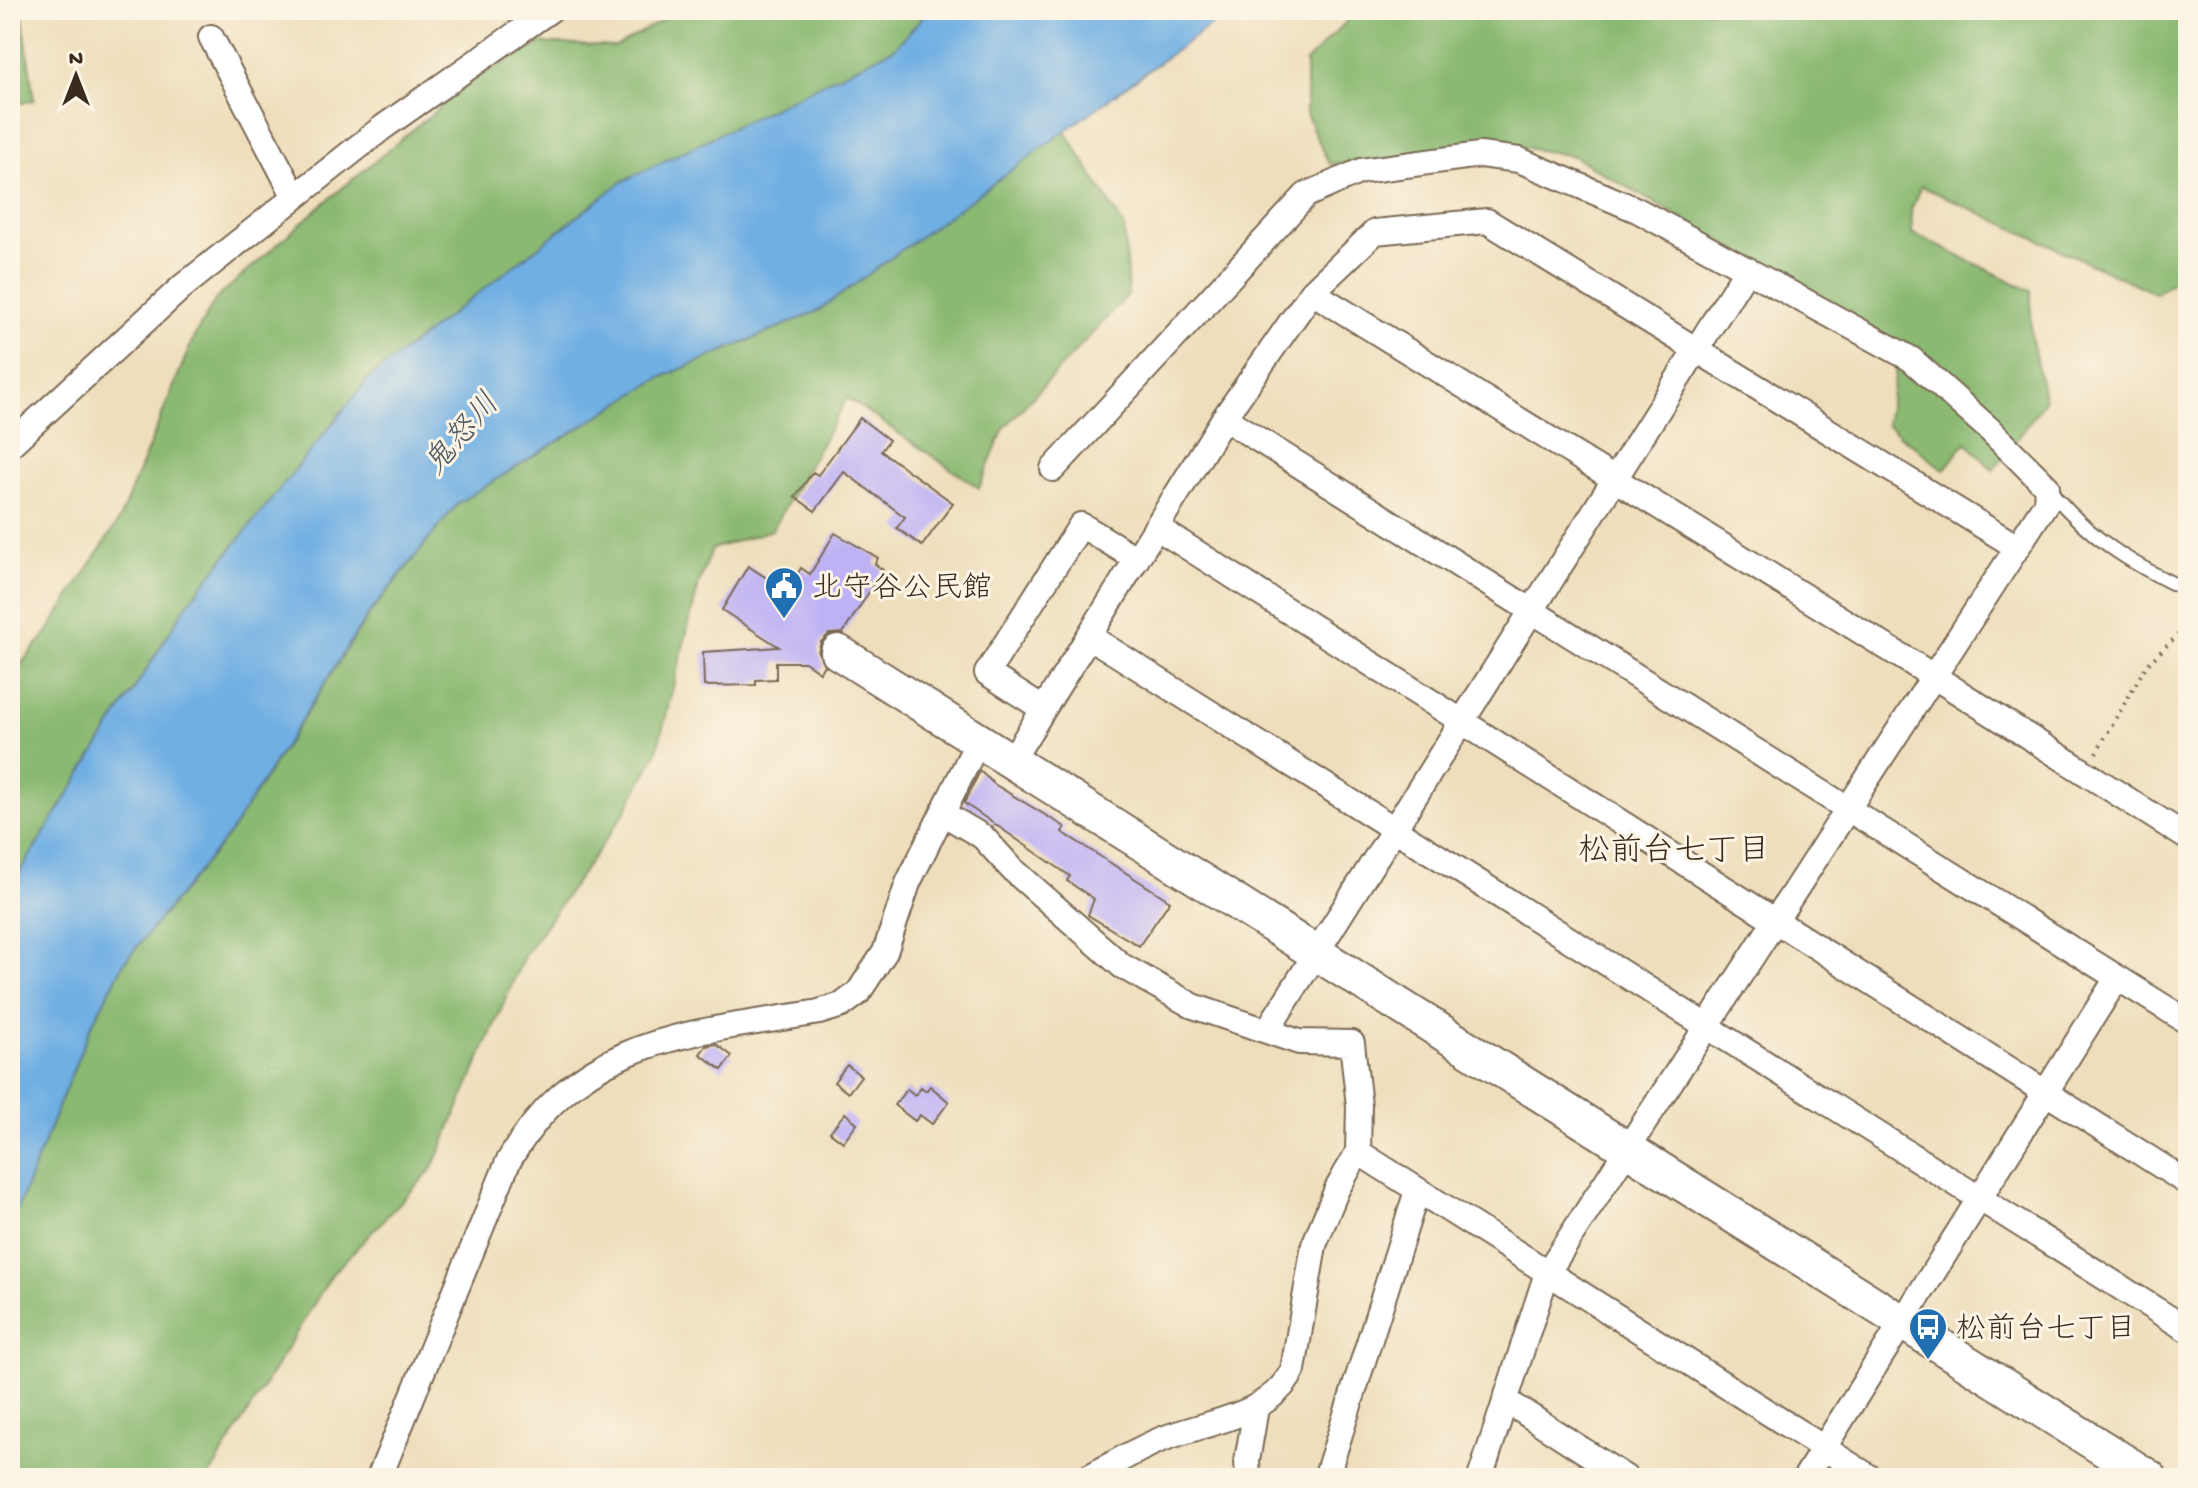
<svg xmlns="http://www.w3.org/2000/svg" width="2198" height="1488" viewBox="0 0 2198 1488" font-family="'Gochi Hand','Klee One',sans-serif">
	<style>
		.forest { fill: #8bb972; stroke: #637248; stroke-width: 2 }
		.water { fill: #6fafe3; stroke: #556c80; stroke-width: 2 }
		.building { fill: #beb1f4 }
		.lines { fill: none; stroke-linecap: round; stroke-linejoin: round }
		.lane-casing { stroke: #7a6955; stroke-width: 16 }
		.street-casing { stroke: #7a6955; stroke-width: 28 }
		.secondary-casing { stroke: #7a6955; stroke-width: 38 }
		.path { stroke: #7a6955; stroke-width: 4; stroke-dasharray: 2 6; stroke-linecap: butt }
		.lane { stroke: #fff; stroke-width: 12 }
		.street { stroke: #fff; stroke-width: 24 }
		.secondary { stroke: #fff; stroke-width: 34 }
		.labels { text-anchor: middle; stroke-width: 6; stroke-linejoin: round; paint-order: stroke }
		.poi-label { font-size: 30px; fill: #3b2a1e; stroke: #fcf5e5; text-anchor: start }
		.water-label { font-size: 32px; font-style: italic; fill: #4d5963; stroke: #fcf5e5 }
		.neighbourhood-label { font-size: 32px; fill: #3b2a1e; stroke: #fcf5e5 }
	</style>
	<rect width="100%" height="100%" fill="#fcf5e5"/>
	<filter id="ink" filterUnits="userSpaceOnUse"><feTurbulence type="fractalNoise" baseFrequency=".0125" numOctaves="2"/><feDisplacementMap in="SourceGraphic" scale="16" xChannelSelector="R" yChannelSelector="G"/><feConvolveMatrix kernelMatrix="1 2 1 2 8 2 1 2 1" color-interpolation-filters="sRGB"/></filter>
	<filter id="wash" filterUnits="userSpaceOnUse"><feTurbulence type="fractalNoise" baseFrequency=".006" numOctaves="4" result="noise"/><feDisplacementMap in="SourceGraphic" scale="32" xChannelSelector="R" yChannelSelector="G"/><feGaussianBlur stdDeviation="1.8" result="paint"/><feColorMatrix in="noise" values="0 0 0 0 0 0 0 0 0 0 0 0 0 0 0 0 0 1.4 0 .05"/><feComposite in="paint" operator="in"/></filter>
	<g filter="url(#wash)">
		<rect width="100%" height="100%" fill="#efdebc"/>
		<path class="forest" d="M10,10H22L34,100L10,106Z
			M681,10H929L896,48L623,181L248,530L188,603L10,888V677L46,634L119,520L193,339L216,299L317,209L474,79L541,43L615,47Z
			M1358,10H2188V273L2155,293L1921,186L1911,210L1912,233L2031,291V336L2045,401L1993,470L1966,442L1944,470L1886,424L1901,345L1573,156L1521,147L1329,164L1306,114V62Z
			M1064,129L1124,226L1128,295L1004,428L979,488L847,398L772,530L712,549L700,580L656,755L625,812L524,956L433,1168L332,1274L208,1478H10V1227L90,1028L125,961L230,833L368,616L458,503L660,378L818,311Z"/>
		<path class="water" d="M929,10H1231L818,311L660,378L458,503L367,616L230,833L125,961L90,1028L10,1227V888L188,603L369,378L623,181L895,48Z"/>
		<g id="blocks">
			<path class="building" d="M860,418L889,440L881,451L953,503L922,546L897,528L905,517L844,472L815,511L795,497L813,472L818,475Z
				M835,533L878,558L875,564L883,570L843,633L829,634L821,642L818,652L824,665L820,672L805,662H776V679L756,680V685L704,686L703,652L779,647L722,610L748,566L787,591L801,568L810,574Z
				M980,771L994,784L1065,827L1062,832L1170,901L1139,946L1088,915L1094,899L1067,881L1070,876L964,803Z
				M716,1044L732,1056L722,1070L700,1054L706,1046Z
				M847,1065L861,1076L848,1093L834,1082Z
				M930,1086L949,1102L932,1124L920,1115L915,1121L894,1105L907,1089L915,1095L921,1087L926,1091Z
				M845,1113L857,1123L843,1142L830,1132Z"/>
		</g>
	</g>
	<g filter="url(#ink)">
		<use href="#blocks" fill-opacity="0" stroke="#7a6955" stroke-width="2"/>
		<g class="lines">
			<defs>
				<path id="lane" d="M2049,489C2090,539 2130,563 2188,591"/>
				<path id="street" d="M211,37L295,197
					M1312,292L1933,676L2188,838
					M1224,418L2188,1022
					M10,445L182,287L382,128L550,10
					M1053,469L1306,195L1361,171L1480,155L1519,160L1637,210L1911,359L1989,429L2047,487L2046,503L1547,1273L1480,1478
					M1156,527L2188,1183
					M1090,637L2188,1330
					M1043,709L987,673L1081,525L1137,559
					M1012,760L1224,418L1312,292L1375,232L1487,221L2017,547
					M944,814L983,837L1012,869L1122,966L1193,1006L1299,1042L1352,1043L1359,1106L1358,1152L1337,1189L1314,1245L1293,1370C1269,1417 1210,1421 1165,1438C1138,1448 1112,1465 1087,1478
					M1267,1031L1747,269
					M1358,1152L1871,1478
					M1505,1400L1626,1478
					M379,1478L508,1162C581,1035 691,1034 819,1012L842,1005L858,993L885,952L908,883L979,739
					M1248,1478L1247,1461L1256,1408
					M1326,1478L1417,1191
					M1805,1478L2117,978"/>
				<path id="secondary" d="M838,652L2150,1478"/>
			</defs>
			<use href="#lane" class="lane-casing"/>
			<use href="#street" class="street-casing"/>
			<use href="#secondary" class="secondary-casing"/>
			<path class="path" d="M2096,753L2146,666L2188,625"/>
			<use href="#lane" class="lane"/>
			<use href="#street" class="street"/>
			<use href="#secondary" class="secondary"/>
		</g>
	</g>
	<defs>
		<symbol id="civic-pin" viewBox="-11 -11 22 30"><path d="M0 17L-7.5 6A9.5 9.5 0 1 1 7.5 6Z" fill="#1f6fb2" stroke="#fcf5e5"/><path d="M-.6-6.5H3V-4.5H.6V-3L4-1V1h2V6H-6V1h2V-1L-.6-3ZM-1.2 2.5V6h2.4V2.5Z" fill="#fff"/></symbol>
		<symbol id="bus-pin" viewBox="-11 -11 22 30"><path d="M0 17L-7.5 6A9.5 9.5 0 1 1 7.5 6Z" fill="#1f6fb2" stroke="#fcf5e5"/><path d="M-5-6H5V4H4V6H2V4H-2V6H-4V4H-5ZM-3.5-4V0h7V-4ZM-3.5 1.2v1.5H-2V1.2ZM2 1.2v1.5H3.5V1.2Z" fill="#fff"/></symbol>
	</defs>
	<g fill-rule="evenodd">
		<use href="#civic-pin" x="762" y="564" width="44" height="60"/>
		<use href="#bus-pin" x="1906" y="1305" width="44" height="60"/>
	</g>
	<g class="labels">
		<g class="poi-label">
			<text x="812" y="596">北守谷公民館</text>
			<text x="1956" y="1337">松前台七丁目</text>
		</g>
		<g class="water-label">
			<text transform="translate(460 432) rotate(-49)" y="11">鬼怒川</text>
		</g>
		<g class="neighbourhood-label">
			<text x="1674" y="859">松前台七丁目</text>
		</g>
	</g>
	<rect width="2198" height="1488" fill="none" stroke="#fcf5e5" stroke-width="40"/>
	<g transform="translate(76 76)" stroke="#fcf5e5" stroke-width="6" paint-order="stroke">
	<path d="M0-6L14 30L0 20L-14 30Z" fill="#3b2a1e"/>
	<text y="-12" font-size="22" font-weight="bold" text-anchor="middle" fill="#3b2a1e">N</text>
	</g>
</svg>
